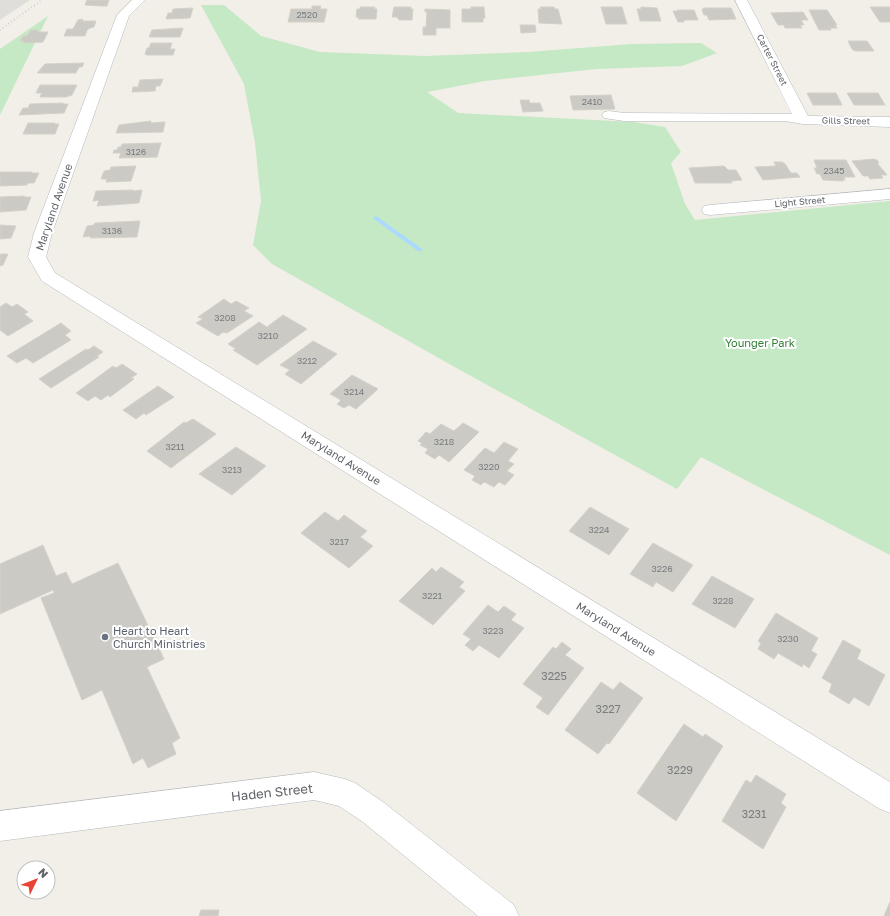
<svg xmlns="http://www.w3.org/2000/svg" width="890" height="916" viewBox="0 0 890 916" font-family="'Golos Text',sans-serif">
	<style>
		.industrial { fill: #e0deda }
		.green { fill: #c5e8c5 }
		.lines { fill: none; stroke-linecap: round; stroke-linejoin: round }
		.stream { fill: #aadaff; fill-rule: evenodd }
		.building { fill: #cccac5; stroke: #d6d1c6 }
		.minor-casing { stroke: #b5b8bc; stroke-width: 1 }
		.minor { fill: #fff; fill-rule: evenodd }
		.rail { stroke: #b6b7b8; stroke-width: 2; stroke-dasharray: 0.5 3; stroke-linecap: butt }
		.worship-dot { fill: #6b7280; stroke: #fff; stroke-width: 1.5 }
		.labels { text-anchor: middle; stroke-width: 4; stroke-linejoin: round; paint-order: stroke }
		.number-label { font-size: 9px; fill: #7a7d7f }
		.far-street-label { font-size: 9px; fill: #5f6368; stroke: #fff }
		.street-label { font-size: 11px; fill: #5f6368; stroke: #fff }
		.park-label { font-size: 11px; fill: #348238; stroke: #fff }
		.worship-label { font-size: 11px; fill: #5b616d; stroke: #fff; text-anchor: start }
		.near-number-label { font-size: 11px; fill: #7a7d7f }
		.near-street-label { font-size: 13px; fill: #5f6368; stroke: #fff }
	</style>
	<rect width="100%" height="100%" fill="#f1efe8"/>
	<path class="industrial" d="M0,0H30L0,20Z"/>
	<path class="green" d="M201,5H224L261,36L320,52L425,56L528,52L632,44L701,43L717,53L682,66L596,69L485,81L427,92L458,113L633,122L665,127L681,152L671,163L685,204L695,220L890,201V555L701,457L677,489L460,370L272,264L253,245L261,201L255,143L244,84Z
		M48,16L0,115V49Z"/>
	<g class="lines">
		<path class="stream" d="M376,216L422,249V251H418L374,219L373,218Z"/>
	</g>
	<path class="building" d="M87,0H109L107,6H100L85,5Z
		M312,6H321L320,9H327L324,22H288L291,9H312Z
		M360,7H375L374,9H377L376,19H358L359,17H356L357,9H360Z
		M394,7H411V9H413L412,20H399L397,17H392Z
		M471,7H484L485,18H483V22H462V9H471Z
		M540,7H554L555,9H558L562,24L539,23L538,9H541Z
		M601,7H622L627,24H606Z
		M641,7L657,8L661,21H640L637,9H641Z
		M870,7H890V22H880Z
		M193,8L190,18L166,19L168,13H172L173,9Z
		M703,8H731L736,19L709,20L707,15H704L702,10L703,9Z
		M425,9L450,10V28H436V35H423V27H426L427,12H425Z
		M677,10H694L698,20H684V22H678L673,11H678Z
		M809,10H827L837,25H835L837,28H830L831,30H819Z
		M803,12L808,20H801L804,25H800L802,28H785L784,25H778L771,13Z
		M83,19L82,21H96L94,27L90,28L87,30L85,36H64L67,29H73L78,20Z
		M520,25H535L536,32L521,33Z
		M183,28L180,37H149L152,30Z
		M31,30H38L37,32H48L43,42L23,43L24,41H20L23,36H27Z
		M848,41H867L874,51H855L852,49Z
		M151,43H172L170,49H175L173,55H147L145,54L147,48H149Z
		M84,63L82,67H79L76,73H37L45,64Z
		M163,79L160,86H156L155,91L132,92L133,87H138L140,80Z
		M40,85H77L72,95L66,97H40L42,93H36Z
		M807,93H836L842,105H813Z
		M847,93H878L885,105H854Z
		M611,95L615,109L573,110L570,96Z
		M520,100H529L530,103H540L543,111L523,112Z
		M63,103V104H68L64,113L19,115L23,108H28L30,104Z
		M151,121V123L165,122L163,132L116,133L119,125Z
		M28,123H55L54,124H59L55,134H23Z
		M161,143L157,157L119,158L121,153H113L114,150H117L118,147H121L122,144Z
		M874,159L877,160L879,163H877L887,175H881L883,178L870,179L868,176H863L852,161Z
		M814,160H846L855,177H844L845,180H842L843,181L823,180L820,174H817L814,168H817Z
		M774,162H782L785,164L791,173H797L800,177L763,180L755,167L776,166Z
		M136,166L131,181L106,182L107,179H101L104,171L110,170L111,167Z
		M724,166L728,170H736L742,180L731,181L732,183H695L689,168Z
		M0,172H32V173H39L34,183H28L27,185L0,186Z
		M133,190V191L142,190L139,203L97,206L99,200L93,201L96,191Z
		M25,196L24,197H31L26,210L0,212V197Z
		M140,221L137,237L90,238L91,236L83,237L87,226L94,225L95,223Z
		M0,225L16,226L11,238L0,239Z
		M0,254H8L3,265L0,266Z
		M224,299L231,304L236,301L249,308L244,311L253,316L227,333L223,332L218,336L196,323L203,319L198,317Z
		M6,303L12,307L17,304L28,312L24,314L33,321L8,336L0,330V307Z
		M283,315L307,329L257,365L233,350L236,349L228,344L259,322L267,327Z
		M61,323L71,331L65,335L71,340L33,363L26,358L17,363L7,356Z
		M313,341L337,354L301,384L285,374L290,370L280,365Z
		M94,346L103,352L97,356L99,357L51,388L39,379L86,349L88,350Z
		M122,364L137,374L131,378L134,379L110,397L108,395L101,400L95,396L88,401L76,393L113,366L116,368Z
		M352,375L378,389L356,409L349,405L344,408L337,404L341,400L330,394Z
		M158,386L174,397L146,415L144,413L136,419L123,410Z
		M193,419L216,434L171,468L147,451L184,422L186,423Z
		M463,423L479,432L449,462L439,455L435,459L425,453L428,449L420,445L422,443L418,441L426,432L430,434L441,424L454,431Z
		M504,442L518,449L508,461L514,464L507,471L514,475L505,485L499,482L494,487L484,482L481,485L472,480L475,476L464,470L485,448L494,453Z
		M236,447L266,466L232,495L199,474Z
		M590,507L629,529L609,555L569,531Z
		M325,512L338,521L344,515L367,531L360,537L373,546L349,568L301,533Z
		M653,543L693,565L673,592L656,582L653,587L630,574Z
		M43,545L56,576L66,572L72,584L118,563L164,659L147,667L180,738L172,743L176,754L148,768L143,758L133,764L102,690L82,700L41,598L54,593L53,590L0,614V564Z
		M441,567L464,582L459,587L465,591L433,625L399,601L432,568L436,572Z
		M712,576L754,599L735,628L692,604Z
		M488,605L498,612L504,606L516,614L511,620L524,628L499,658L479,645L473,651L465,645L471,639L463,634Z
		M776,613L818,638L811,651L817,654L809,668L803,664L802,667L778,653L774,659L758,649L761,643L758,641Z
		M843,640L861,650L857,659L885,675L869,706L854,697L849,704L829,692L832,684L822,678Z
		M562,642L571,649L565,655L584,668L548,715L536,707L543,698L523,684L553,647L556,649Z
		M601,682L613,690L620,682L643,698L609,744L607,743L598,754L565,730Z
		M684,724L703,737L705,734L723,746L676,821L637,793Z
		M756,775L786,794L781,803L786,807L763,849L722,821L746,780L751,783Z
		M890,902V916H884Z
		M201,910H219L218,916H199Z"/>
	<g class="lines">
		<defs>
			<path id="minor" d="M132,0H145L129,16L52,233L46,257L55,273L890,782V813L880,809L42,281L28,257L34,233L117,15Z
				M735,0H747L808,116L890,117V127L803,124L785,121H624L604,118L602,115L604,112L609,111L624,113L792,114Z
				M890,189V199L710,215L704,214L702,210L704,206L710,205Z
				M314,772L345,779L355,783L383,802L514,905L519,916H478L363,822L339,806L314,800L0,841V811Z"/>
		</defs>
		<use href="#minor" class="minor-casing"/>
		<use href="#minor" class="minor"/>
		<path class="rail" d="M0,30L42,0"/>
	</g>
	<circle class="worship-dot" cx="105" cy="637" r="4"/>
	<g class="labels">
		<g class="number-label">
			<text x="307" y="18">2520</text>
			<text x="592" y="105">2410</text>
			<text x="136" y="155">3126</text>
			<text x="834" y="174">2345</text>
			<text x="112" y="234">3136</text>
			<text x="225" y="321">3208</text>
			<text x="268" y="339">3210</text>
			<text x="307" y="364">3212</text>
			<text x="354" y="395">3214</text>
			<text x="444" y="445">3218</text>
			<text x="175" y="450">3211</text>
			<text x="489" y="470">3220</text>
			<text x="232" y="473">3213</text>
			<text x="599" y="533">3224</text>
			<text x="339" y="545">3217</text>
			<text x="662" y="572">3226</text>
			<text x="432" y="599">3221</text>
			<text x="723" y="604">3228</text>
			<text x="493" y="634">3223</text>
			<text x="788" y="642">3230</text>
		</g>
		<g class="far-street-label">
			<text transform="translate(772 60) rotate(63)" y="3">Carter Street</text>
			<text transform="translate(846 121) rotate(1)" y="3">Gills Street</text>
			<text transform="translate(800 202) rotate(-5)" y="3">Light Street</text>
		</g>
		<g class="street-label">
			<text transform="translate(54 207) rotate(-71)" y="4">Maryland Avenue</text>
			<text transform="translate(341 458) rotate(32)" y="4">Maryland Avenue</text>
			<text transform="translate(616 629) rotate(32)" y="4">Maryland Avenue</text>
		</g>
		<g class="park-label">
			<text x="760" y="347">Younger Park</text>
		</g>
		<g class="worship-label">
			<text x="113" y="635">Heart to Heart<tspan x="113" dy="13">Church Ministries</tspan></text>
		</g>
		<g class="near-number-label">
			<text x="554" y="680">3225</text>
			<text x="608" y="713">3227</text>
			<text x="680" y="774">3229</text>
			<text x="754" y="818">3231</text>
		</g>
		<g class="near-street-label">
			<text transform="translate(272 792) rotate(-6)" y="5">Haden Street</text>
		</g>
	</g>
	<g transform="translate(36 880) rotate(47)"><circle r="19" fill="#ffffff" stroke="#bfc1c3"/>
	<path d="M0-3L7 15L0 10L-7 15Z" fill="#ea4335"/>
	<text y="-6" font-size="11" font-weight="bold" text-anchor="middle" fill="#5f6368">N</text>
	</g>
</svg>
